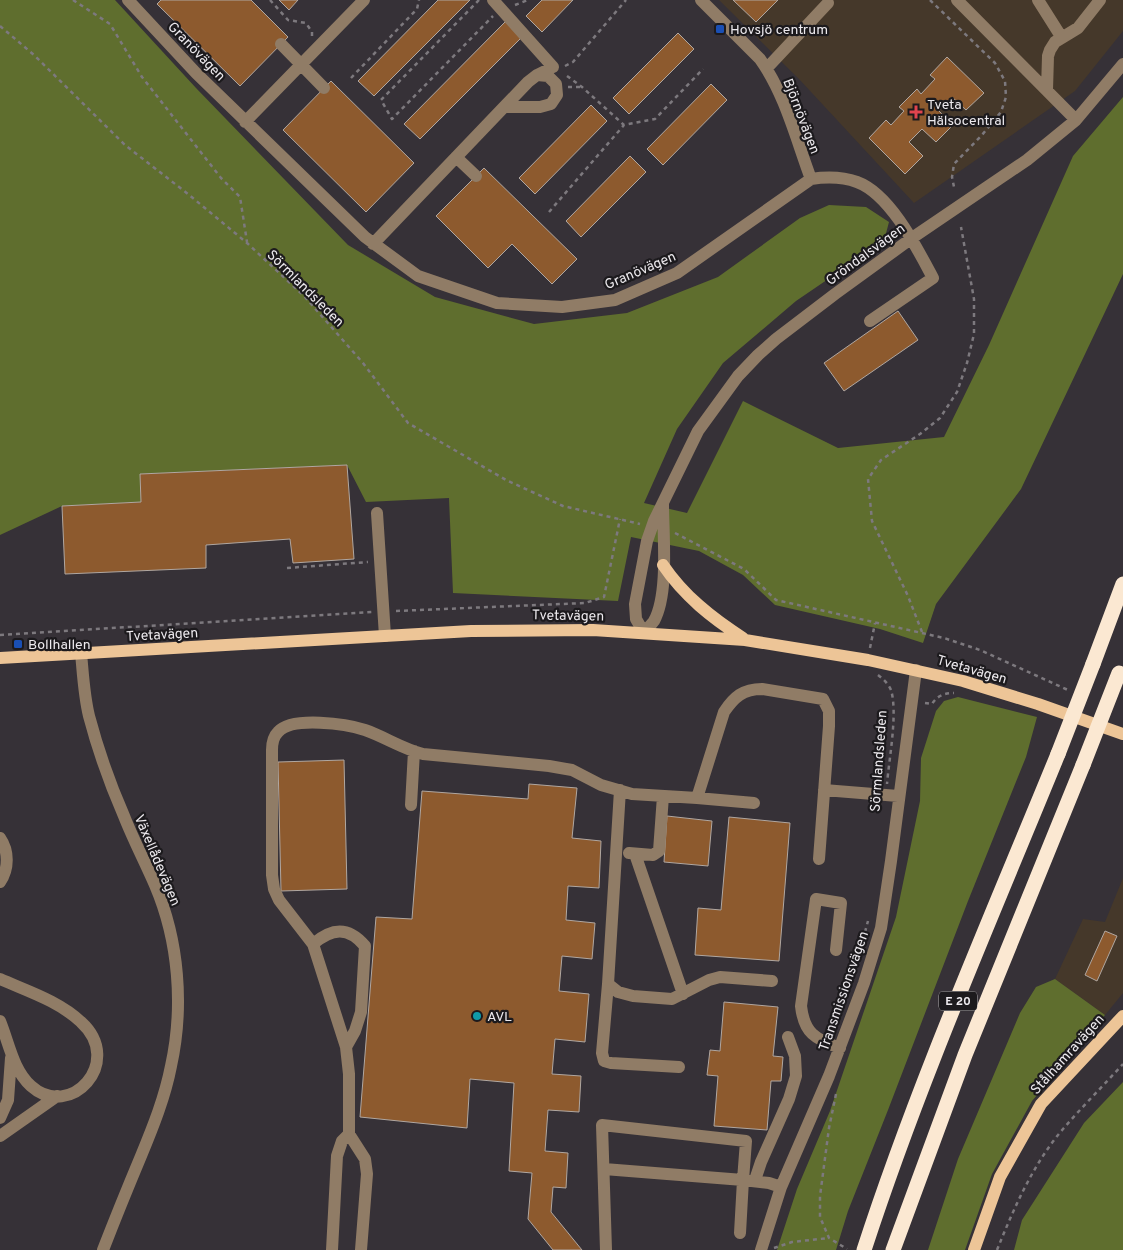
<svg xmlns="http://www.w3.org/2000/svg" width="1123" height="1250" viewBox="0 0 1123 1250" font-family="Overpass,sans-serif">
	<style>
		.commercial { fill: #45382a }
		.forest { fill: #5f6e2e }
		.building { fill: #8d5a2e; stroke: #b0a7a1 }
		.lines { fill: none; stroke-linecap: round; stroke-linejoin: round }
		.path { stroke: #7d797e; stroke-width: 2.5; stroke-dasharray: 4 4; stroke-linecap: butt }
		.minor { stroke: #907c66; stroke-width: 12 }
		.major { stroke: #edc597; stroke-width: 12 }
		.highway { stroke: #fbe8d2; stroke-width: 15 }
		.highway-bridge { stroke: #fbe8d2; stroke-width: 15 }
		.transit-dot { fill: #1a4fb4; stroke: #1c1a1d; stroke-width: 2 }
		.health-dot { fill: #e0444e; stroke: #1c1a1d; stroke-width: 2 }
		.culture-dot { fill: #0f9aa8; stroke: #1c1a1d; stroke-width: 2 }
		.labels { text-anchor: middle; stroke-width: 4.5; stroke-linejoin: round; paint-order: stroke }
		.shield { fill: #1c1a1d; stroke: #aeacaf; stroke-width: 1 }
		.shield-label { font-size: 12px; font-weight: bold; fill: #edeaee }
		.poi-label { font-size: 14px; fill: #edeaee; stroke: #1c1a1d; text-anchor: start }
		.street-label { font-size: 14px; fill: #edeaee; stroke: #1c1a1d }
	</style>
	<rect width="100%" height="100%" fill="#363137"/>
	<path class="commercial" d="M719,0H1123V31L1075,91L914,203L799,79Z
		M1123,878V993L1105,1015L1055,979L1083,919L1105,922Z"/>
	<path class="forest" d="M0,0H115L196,88L348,245L435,297L534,324L627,313L718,277L800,218L829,205L866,207L889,222L884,241L796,301L723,363L677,429L644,503L687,513L743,401L838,448L944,437L989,345L1073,156L1123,97V274L1021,489L936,604L923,643L880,629L775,605L743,575L699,551L631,537L618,601L453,593L449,498L366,502L347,465L140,474L141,502L62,506L0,535Z
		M958,697L1037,717L1026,757L968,901L888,1110L848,1211L836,1250H777L797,1189L830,1111L896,917L920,801L921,758L936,711L944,701Z
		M1055,979L1105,1015L1032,1101L992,1174L965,1250H928L958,1159L1020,1013L1036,987Z
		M1123,1082V1250H1014L1022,1220L1084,1123Z"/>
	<path class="building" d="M161,0H251L288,37L240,86L157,4Z
		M279,0H298L289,10Z
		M438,0H470L374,96L358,81Z
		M542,0H573L542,32L526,16Z
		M733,0H778L756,22Z
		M506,21L522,37L420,139L404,124Z
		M678,33L694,49L629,114L613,98Z
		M947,57L984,93L966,110L952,97L939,111L953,125L936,142L922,129L909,142L923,156L905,174L869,138L886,120L891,125L904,111L899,107L917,89L921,94L935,79L930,75Z
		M331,81L414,163L366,212L283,130Z
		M711,84L727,100L663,165L647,149Z
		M591,105L607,121L535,194L519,178Z
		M630,156L646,172L581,237L566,221Z
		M484,168L577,259L552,284L512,244L488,268L436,216Z
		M898,311L918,340L844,391L824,363Z
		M347,465L354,559L293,563L290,539L206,545V568L65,574L62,506L141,502L140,474Z
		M344,760L347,889L281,891L278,762Z
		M529,784L577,788L572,838L601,841L599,888L568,886L566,920L595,923L592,959L562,956L559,991L589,994L585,1042L555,1039L552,1074L581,1076L579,1112L548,1110L545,1151L568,1153L566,1188L553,1187L551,1212L582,1250H553L528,1219L532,1173L509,1171L514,1083L470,1079L467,1128L360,1117L376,917L412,919L422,791L528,799Z
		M667,816L712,821L708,866L664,862Z
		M729,817L790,823L779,961L695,955L698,908L721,910Z
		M1105,931L1117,936L1097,981L1085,975Z
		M724,1002L778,1007L773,1056L783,1057L781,1081H771L767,1130L714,1126L718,1076L707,1075L710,1050L720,1051Z"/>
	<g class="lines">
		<path class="path" d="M73,0L110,24L142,77L221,178L240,197L247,242
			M270,0L288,20L306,23L312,32V36
			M479,0L381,100L392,119L493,16
			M930,0L995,63L1005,81L1006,97L1001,112L982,135L954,164L952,177L954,187
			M515,5L528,0
			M0,26L34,55L125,145L188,194L247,243L304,296L363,363L408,423L506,480L563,506L640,524
			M565,66L573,62L626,0
			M567,76L582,87L624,125L655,119L703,69
			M351,78L417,9L419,0
			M568,87H580
			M549,212L624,125
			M675,533L744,569L776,600L944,638L980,650L1068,690
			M287,568L368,562
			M396,611L585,603L604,597L620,519
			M922,632L908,596L872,521L868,479L881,460L920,434L940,418L957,392L967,363L974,334V299L961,227
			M0,635L373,612
			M870,648L875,623
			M878,675C883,679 888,683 891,690C898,713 889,759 887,784
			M925,703L932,704C937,696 944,693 954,693
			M865,932L868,921
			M836,1094L829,1128L820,1196V1217L829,1238L847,1249
			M774,1248L792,1242L829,1238
			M997,1250C1014,1208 1033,1164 1063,1129C1082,1107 1103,1086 1123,1064"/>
		<path class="minor" d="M128,0L196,73L365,237L418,276L497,303L562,307L615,300L677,273L811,179C825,177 843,177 857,182C890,194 917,248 933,278L870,321
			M493,0L553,67L537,75
			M701,0L760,59C785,94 796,139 811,179
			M957,0L1076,120
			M1038,0L1062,38
			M281,44L324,88
			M767,68L828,3
			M1047,90L1048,56L1050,50L1055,42L1078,28L1100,0
			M245,122L364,0
			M456,157L476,176
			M373,244L504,107H540L551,104L557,95L556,84L548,76L537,75L528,82L504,107
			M663,504C663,535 669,594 654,621C651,625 647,629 644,633L636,619L635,604L647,541L654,521L698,431L738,376L758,355L776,339L835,294L912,238L1027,160L1076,120L1123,64
			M377,513L385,636
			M81,653C83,674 84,696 89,716C98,750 110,784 124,816C133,839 145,862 155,885C179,941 184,1007 171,1066C165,1097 153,1127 141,1156C128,1187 115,1219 103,1250
			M620,790L608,984L618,992L633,996L672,999L709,980L720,977L772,981
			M824,790L898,796
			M697,798L754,803
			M411,805L414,751
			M0,838C9,851 9,869 0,882
			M629,853L653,855L659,851L663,796
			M635,854L683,994
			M313,944C332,928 348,926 365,946L361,1012L355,1031L346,1047
			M836,950L841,903L816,899L801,1006C804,1033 815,1039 840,1048
			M0,979C27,991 59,1001 81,1022C125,1062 70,1121 31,1086C13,1070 9,1043 0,1021
			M608,984L602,1053L604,1061L611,1063L679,1067
			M0,1118L8,1100L11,1058
			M0,1136L57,1096
			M604,1169L743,1180L740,1233
			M755,1180L761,1162L789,1099L796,1076L795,1056L788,1037
			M332,1250L337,1156L342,1141L349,1134
			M361,1250L367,1174L365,1159L349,1134V1074L346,1047L313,944L279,900L274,889L272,875V750C272,743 273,737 278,732C292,716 347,724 365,730C385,737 403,749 423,754L549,766L572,770L601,785L632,794L697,798L724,712C734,697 743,689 762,689L823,699L829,711V726L819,859
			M606,1250L602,1125L746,1141L743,1180L769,1183L781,1187
			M761,1250L781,1187L829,1076L864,983L881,928L891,861L916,670"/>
		<path class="major" d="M663,565C684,596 712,618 743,638
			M0,658L471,631L593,630L745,640L868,660L963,681L1038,704L1123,734
			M974,1250L1000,1177L1041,1104L1123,1016"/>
		<path class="highway" d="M1093,664L1123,584
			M864,1250C919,1081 991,918 1058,754
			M893,1250L965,1055L1083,765"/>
		<path class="highway-bridge" d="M1058,754L1093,664
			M1083,765L1119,673"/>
	</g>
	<g class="transit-dot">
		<rect x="715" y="24" width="10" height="10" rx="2.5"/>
		<rect x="13" y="639" width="10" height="10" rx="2.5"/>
	</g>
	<path class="health-dot" d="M913.5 104.5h5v5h5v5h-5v5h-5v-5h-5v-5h5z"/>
	<circle class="culture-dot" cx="477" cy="1016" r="5"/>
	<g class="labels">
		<rect class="shield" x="939" y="991.5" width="38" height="19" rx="4"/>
		<g class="shield-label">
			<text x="958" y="1005">E 20</text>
		</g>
		<g class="poi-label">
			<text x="730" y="34">Hovsjö centrum</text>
			<text x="927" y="109">Tveta<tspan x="927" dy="16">Hälsocentral</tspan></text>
			<text x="28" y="649">Bollhallen</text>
			<text x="487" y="1021">AVL</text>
		</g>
		<g class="street-label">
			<text transform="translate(197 51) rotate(46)" y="5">Granövägen</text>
			<text transform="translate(802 116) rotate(69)" y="5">Björnövägen</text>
			<text transform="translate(865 254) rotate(-36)" y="5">Gröndalsvägen</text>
			<text transform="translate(640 270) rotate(-23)" y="5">Granövägen</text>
			<text transform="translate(306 288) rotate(45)" y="5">Sörmlandsleden</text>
			<text transform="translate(568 615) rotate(1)" y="5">Tvetavägen</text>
			<text transform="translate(162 634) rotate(-3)" y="5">Tvetavägen</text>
			<text transform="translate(972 669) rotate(16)" y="5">Tvetavägen</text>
			<text transform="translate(878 761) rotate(-86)" y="5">Sörmlandsleden</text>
			<text transform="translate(158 860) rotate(67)" y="5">Växellådevägen</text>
			<text transform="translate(843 991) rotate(-71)" y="5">Transmissionsvägen</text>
			<text transform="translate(1067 1054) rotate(-48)" y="5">Stålhamravägen</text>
		</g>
	</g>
</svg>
